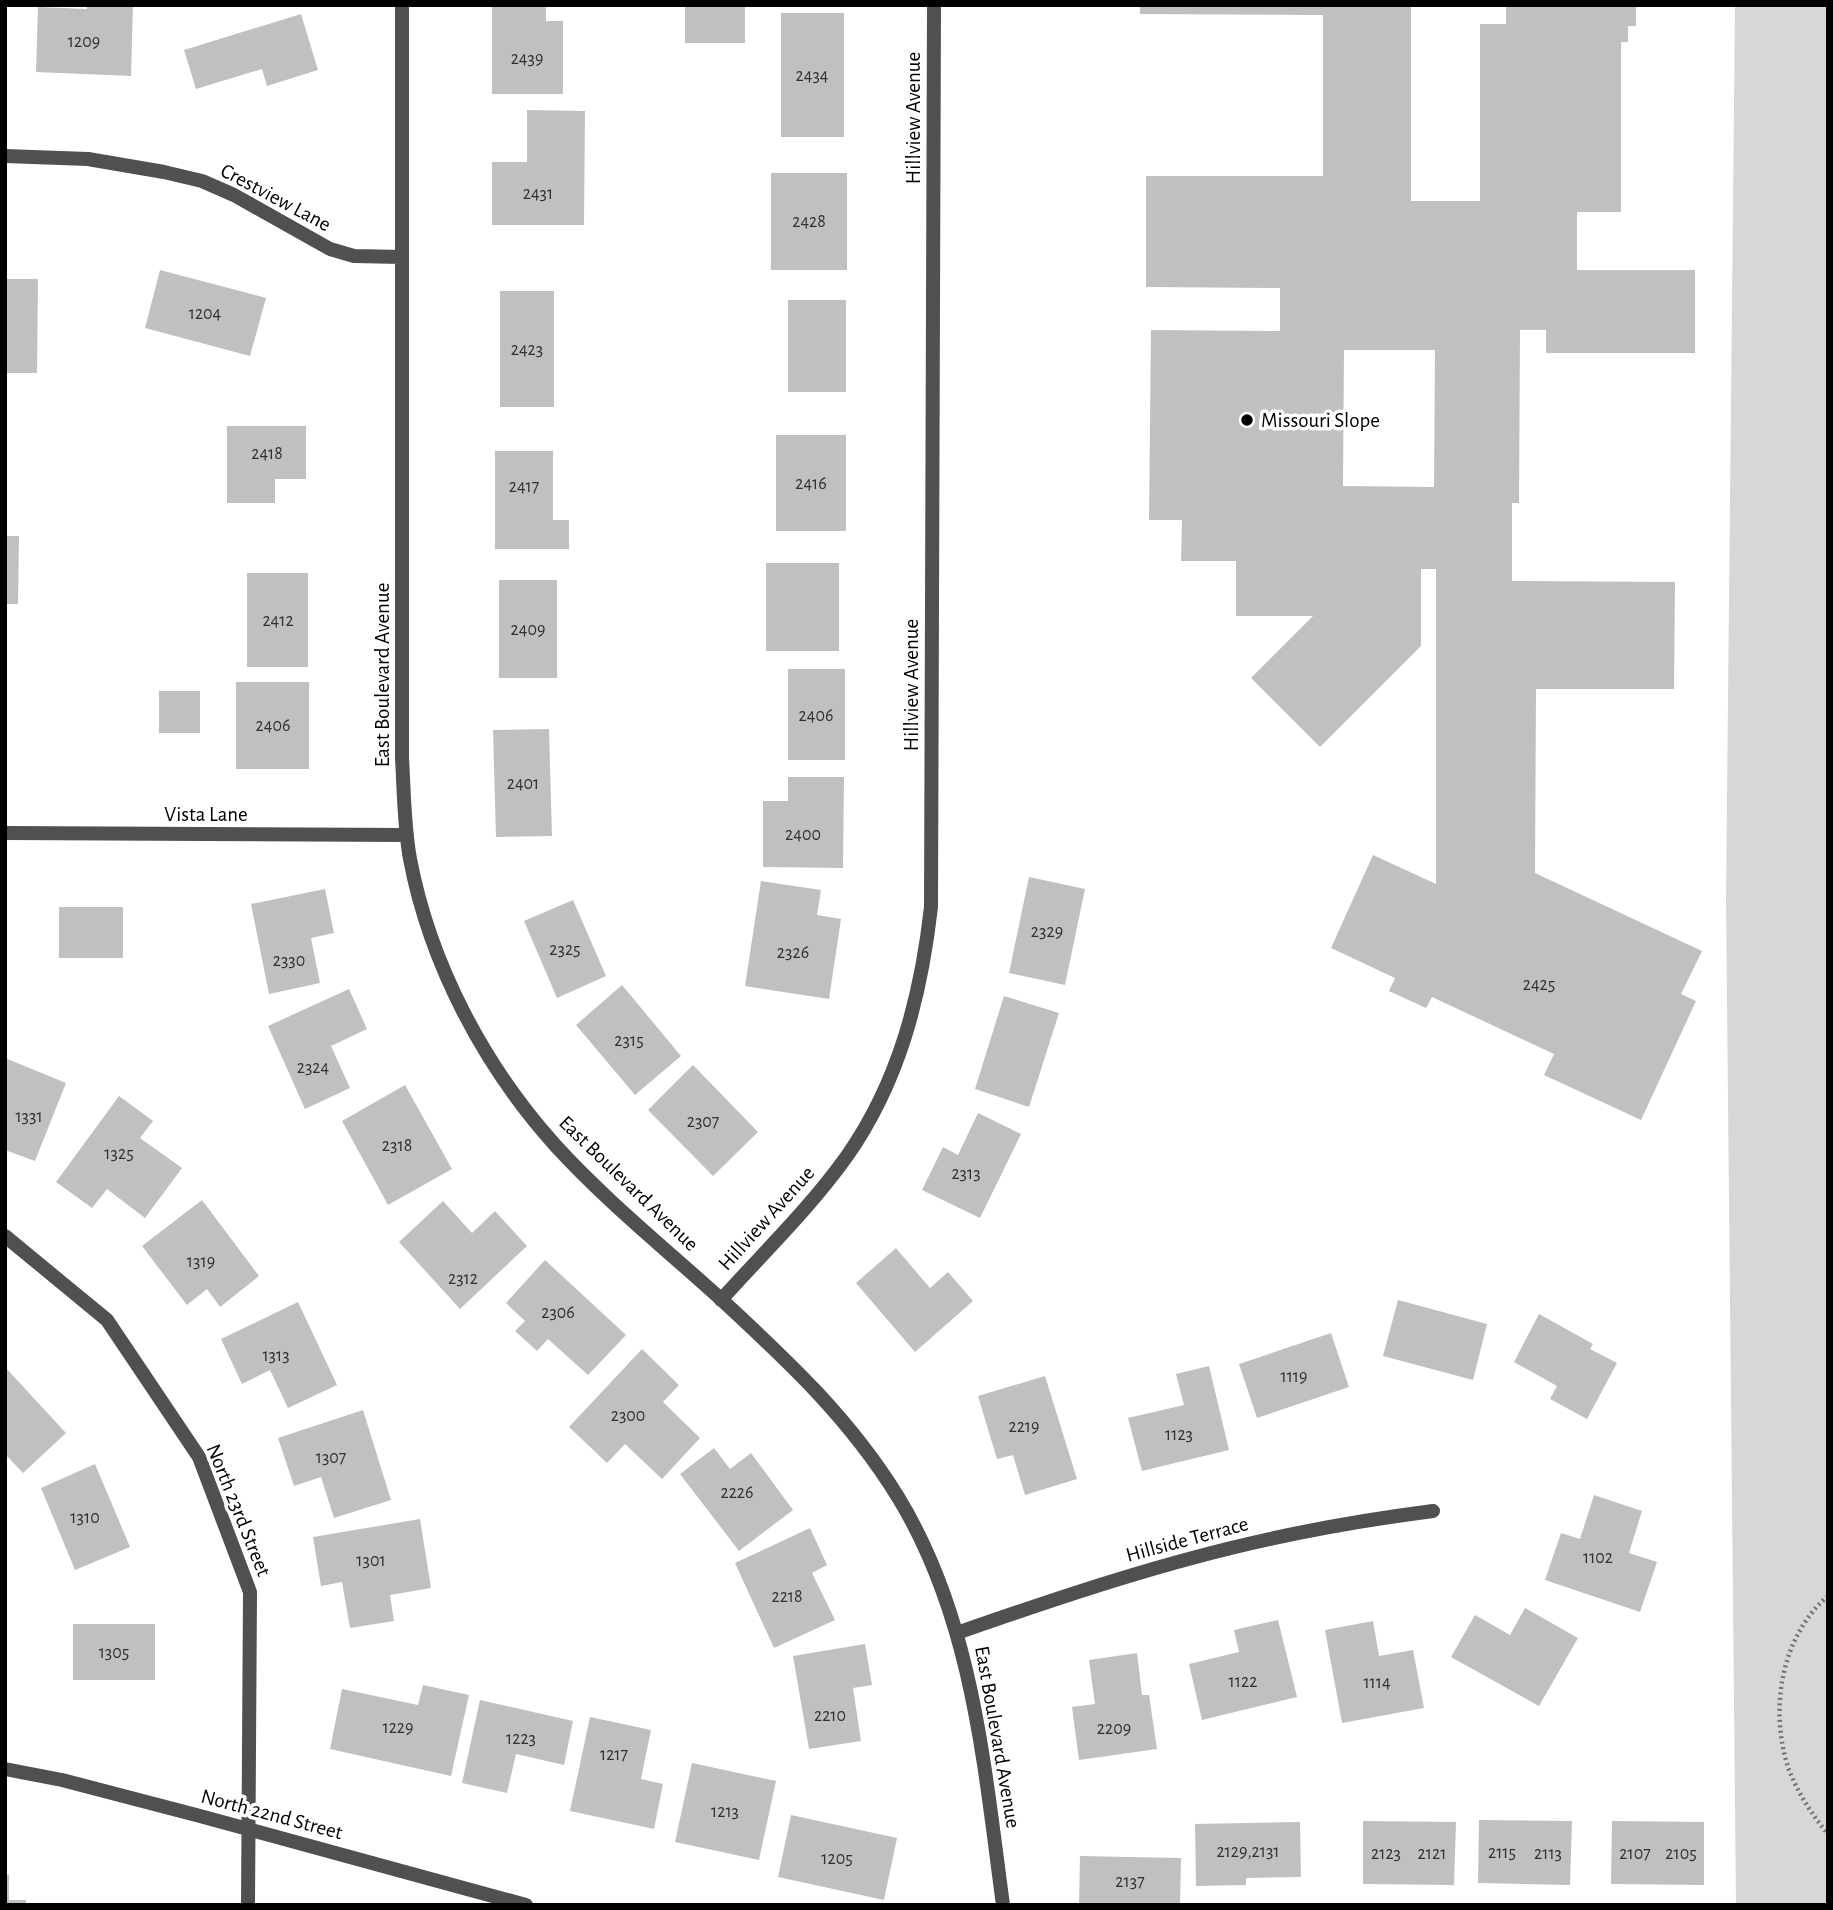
<svg xmlns="http://www.w3.org/2000/svg" width="1833" height="1910" viewBox="0 0 1833 1910" font-family="'Alegreya Sans',sans-serif">
	<style>
		.green { fill: #d7d7d7 }
		.building { fill: #c0c0c0; fill-rule: evenodd }
		.lines { fill: none; stroke-linecap: round; stroke-linejoin: round }
		.path { stroke: #727272; stroke-width: 4.5; stroke-dasharray: 2 3.5; stroke-linecap: butt }
		.street { stroke: #505050; stroke-width: 14 }
		.poi-dot { fill: #000; stroke: #fff; stroke-width: 2.5 }
		.labels { text-anchor: middle; stroke-width: 7; stroke-linejoin: round; paint-order: stroke }
		.number-label { font-size: 18px; fill: #303030 }
		.street-label { font-size: 21px; fill: #000; stroke: #fff }
		.poi-label { font-size: 21px; fill: #000; stroke: #fff; text-anchor: start }
	</style>
	<rect width="100%" height="100%" fill="#fff"/>
	<path class="green" d="M1735,5H1828V1905H1736L1726,898Z"/>
	<path class="building" d="M87,5H133L131,76L36,72L38,7L87,9Z
		M492,5H546V21H563V94H492Z
		M685,5H745V43H685Z
		M1140,5H1411V201H1480V24H1506V5H1636V26H1628V42H1621V212H1577V270H1695V353H1546V330H1520L1519,503H1512V581L1675,582L1674,689H1536L1535,873L1702,951L1681,994L1696,1001L1641,1120L1544,1075L1554,1054L1432,997L1426,1008L1389,991L1395,978L1331,948L1373,855L1436,884V569H1421V646L1320,747L1251,678L1313,616H1236V561H1181L1182,520H1149L1151,330L1280,331V288L1146,287V176H1323V15L1140,14ZM1344,350H1435L1434,487L1343,486Z
		M781,13H844V137H781Z
		M301,14L318,70L267,86L262,69L196,89L184,50Z
		M527,110L585,111L584,225H492V162H527Z
		M771,173H847V270H771Z
		M160,270L266,298L250,356L145,328Z
		M5,279H38L37,373H5Z
		M500,291H554V407H500Z
		M788,300H846V392H788Z
		M227,426H306V479H275V503H227Z
		M776,435H846V531H776Z
		M495,451H553V520H569V549H495Z
		M5,536H19L18,604H5Z
		M766,563H839V651H766Z
		M247,573H308V667H247Z
		M499,580H557V678H499Z
		M788,669H845V760H788Z
		M236,682H309V769H236Z
		M159,691H200V733H159Z
		M549,729L552,836L496,837L493,730Z
		M788,777H844L843,868L763,867V801H788Z
		M1029,877L1085,889L1065,985L1009,973Z
		M761,881L821,890L817,915L841,919L829,999L745,986Z
		M325,889L334,933L311,938L320,983L269,994L251,904Z
		M573,900L606,976L557,998L524,921Z
		M59,907H123V958H59Z
		M622,985L681,1056L635,1095L576,1025Z
		M349,989L367,1029L331,1046L350,1088L305,1109L268,1026Z
		M1004,996L1059,1013L1029,1107L975,1089Z
		M5,1058L66,1083L35,1161L5,1150Z
		M693,1065L758,1132L713,1176L648,1110Z
		M405,1085L452,1169L388,1205L342,1121Z
		M119,1096L153,1121L140,1138L182,1168L145,1218L107,1189L92,1208L56,1182Z
		M978,1113L1021,1134L980,1218L922,1190L943,1147L958,1155Z
		M202,1200L259,1276L220,1307L207,1289L187,1305L142,1246Z
		M443,1201L472,1233L495,1211L527,1246L460,1309L399,1242Z
		M896,1248L930,1288L948,1272L973,1301L915,1352L856,1283Z
		M545,1260L626,1335L588,1375L548,1339L537,1351L515,1331L525,1321L506,1303Z
		M1398,1300L1487,1324L1473,1380L1383,1356Z
		M298,1302L337,1385L288,1408L270,1370L242,1384L221,1339Z
		M1539,1314L1593,1344L1590,1349L1617,1363L1587,1419L1550,1399L1557,1386L1514,1362Z
		M1331,1333L1349,1387L1257,1418L1239,1364Z
		M642,1349L679,1385L663,1402L700,1438L662,1479L625,1444L607,1463L569,1427Z
		M1209,1366L1229,1450L1142,1471L1128,1418L1184,1405L1176,1374Z
		M5,1367L66,1433L23,1473L5,1454Z
		M1045,1376L1077,1479L1025,1495L1013,1455L997,1459L978,1396Z
		M363,1410L391,1500L334,1518L321,1477L294,1486L278,1438Z
		M714,1448L730,1469L751,1453L793,1510L739,1551L680,1474Z
		M95,1464L130,1547L75,1570L41,1488Z
		M1594,1495L1642,1511L1629,1553L1657,1562L1640,1612L1545,1580L1561,1533L1580,1539Z
		M420,1519L431,1588L390,1595L394,1621L350,1628L342,1582L321,1586L313,1537Z
		M810,1528L827,1565L812,1573L835,1620L774,1648L735,1563Z
		M1525,1608L1578,1638L1539,1706L1451,1657L1475,1615L1510,1635Z
		M1278,1620L1297,1697L1202,1720L1189,1664L1239,1652L1234,1630Z
		M1373,1621L1379,1656L1413,1650L1424,1708L1342,1723L1325,1630Z
		M73,1624H155V1680H73Z
		M865,1644L872,1685L853,1688L861,1741L809,1749L793,1656Z
		M1137,1653L1142,1695H1149L1157,1749L1079,1760L1072,1707L1095,1704L1089,1660Z
		M423,1685L469,1695L451,1776L330,1749L342,1689L418,1705Z
		M480,1700L573,1721L564,1765L516,1754L507,1793L462,1783Z
		M590,1717L651,1730L641,1779L663,1784L654,1829L570,1811Z
		M692,1763L776,1781L759,1860L675,1842Z
		M791,1815L897,1838L884,1900L778,1877Z
		M1479,1820L1572,1821L1570,1885L1478,1883Z
		M1363,1821L1456,1822L1454,1885L1363,1884Z
		M1612,1821L1704,1822V1885L1611,1884Z
		M1300,1822L1301,1877L1246,1878V1885L1196,1886L1195,1824Z
		M1080,1856L1181,1858L1180,1905H1079Z
		M5,1875H9V1900H26V1905H5Z"/>
	<g class="lines">
		<path class="path" d="M1828,1596C1780,1637 1769,1712 1789,1770C1798,1793 1812,1815 1828,1834"/>
		<path class="street" d="M402,5V758C404,792 404,826 410,859C430,964 484,1066 555,1145C606,1201 667,1250 723,1301C789,1362 850,1419 898,1497C973,1620 984,1765 1003,1905
			M5,156L88,159L164,172L202,181L234,195L330,249L354,256L402,257
			M5,833L407,835
			M5,1236L107,1320L199,1457L250,1592L248,1905
			M721,1300C763,1253 810,1208 847,1156C899,1082 921,996 931,907L934,5
			M957,1633C1060,1597 1164,1562 1270,1539C1324,1527 1379,1518 1433,1511
			M5,1769L62,1780L200,1816L526,1905"/>
	</g>
	<circle class="poi-dot" cx="1247" cy="420" r="7"/>
	<g class="labels">
		<g class="number-label">
			<text x="84" y="47">1209</text>
			<text x="527" y="64">2439</text>
			<text x="812" y="81">2434</text>
			<text x="538" y="199">2431</text>
			<text x="809" y="227">2428</text>
			<text x="205" y="319">1204</text>
			<text x="527" y="355">2423</text>
			<text x="267" y="459">2418</text>
			<text x="811" y="489">2416</text>
			<text x="524" y="492">2417</text>
			<text x="278" y="626">2412</text>
			<text x="528" y="635">2409</text>
			<text x="816" y="721">2406</text>
			<text x="273" y="731">2406</text>
			<text x="523" y="789">2401</text>
			<text x="803" y="840">2400</text>
			<text x="1047" y="937">2329</text>
			<text x="565" y="955">2325</text>
			<text x="793" y="958">2326</text>
			<text x="289" y="966">2330</text>
			<text x="1539" y="990">2425</text>
			<text x="629" y="1046">2315</text>
			<text x="313" y="1073">2324</text>
			<text x="29" y="1122">1331</text>
			<text x="703" y="1127">2307</text>
			<text x="397" y="1151">2318</text>
			<text x="119" y="1159">1325</text>
			<text x="966" y="1179">2313</text>
			<text x="201" y="1267">1319</text>
			<text x="463" y="1284">2312</text>
			<text x="558" y="1318">2306</text>
			<text x="276" y="1361">1313</text>
			<text x="1294" y="1382">1119</text>
			<text x="628" y="1421">2300</text>
			<text x="1024" y="1432">2219</text>
			<text x="1179" y="1440">1123</text>
			<text x="331" y="1463">1307</text>
			<text x="737" y="1498">2226</text>
			<text x="85" y="1523">1310</text>
			<text x="1598" y="1563">1102</text>
			<text x="371" y="1566">1301</text>
			<text x="787" y="1602">2218</text>
			<text x="114" y="1658">1305</text>
			<text x="1243" y="1687">1122</text>
			<text x="1377" y="1688">1114</text>
			<text x="830" y="1721">2210</text>
			<text x="398" y="1733">1229</text>
			<text x="1114" y="1734">2209</text>
			<text x="521" y="1744">1223</text>
			<text x="614" y="1760">1217</text>
			<text x="725" y="1817">1213</text>
			<text x="1248" y="1857">2129,2131</text>
			<text x="1502" y="1858">2115</text>
			<text x="1386" y="1859">2123</text>
			<text x="1432" y="1859">2121</text>
			<text x="1548" y="1859">2113</text>
			<text x="1635" y="1859">2107</text>
			<text x="1681" y="1859">2105</text>
			<text x="837" y="1864">1205</text>
			<text x="1130" y="1887">2137</text>
		</g>
		<g class="street-label">
			<text transform="translate(913 118) rotate(-90)" y="7">Hillview Avenue</text>
			<text transform="translate(276 197) rotate(28)" y="7">Crestview Lane</text>
			<text transform="translate(382 675) rotate(-90)" y="7">East Boulevard Avenue</text>
			<text transform="translate(911 685) rotate(-90)" y="7">Hillview Avenue</text>
			<text x="206" y="821">Vista Lane</text>
			<text transform="translate(629 1183) rotate(44)" y="7">East Boulevard Avenue</text>
			<text transform="translate(766 1218) rotate(-48)" y="7">Hillview Avenue</text>
			<text transform="translate(239 1510) rotate(68)" y="7">North 23rd Street</text>
			<text transform="translate(1187 1539) rotate(-15)" y="7">Hillside Terrace</text>
			<text transform="translate(998 1737) rotate(80)" y="7">East Boulevard Avenue</text>
			<text transform="translate(272 1814) rotate(15)" y="7">North 22nd Street</text>
		</g>
		<g class="poi-label">
			<text x="1261" y="427">Missouri Slope</text>
		</g>
	</g>
	<rect width="1833" height="1910" fill="none" stroke="#000000" stroke-width="14"/>
</svg>
